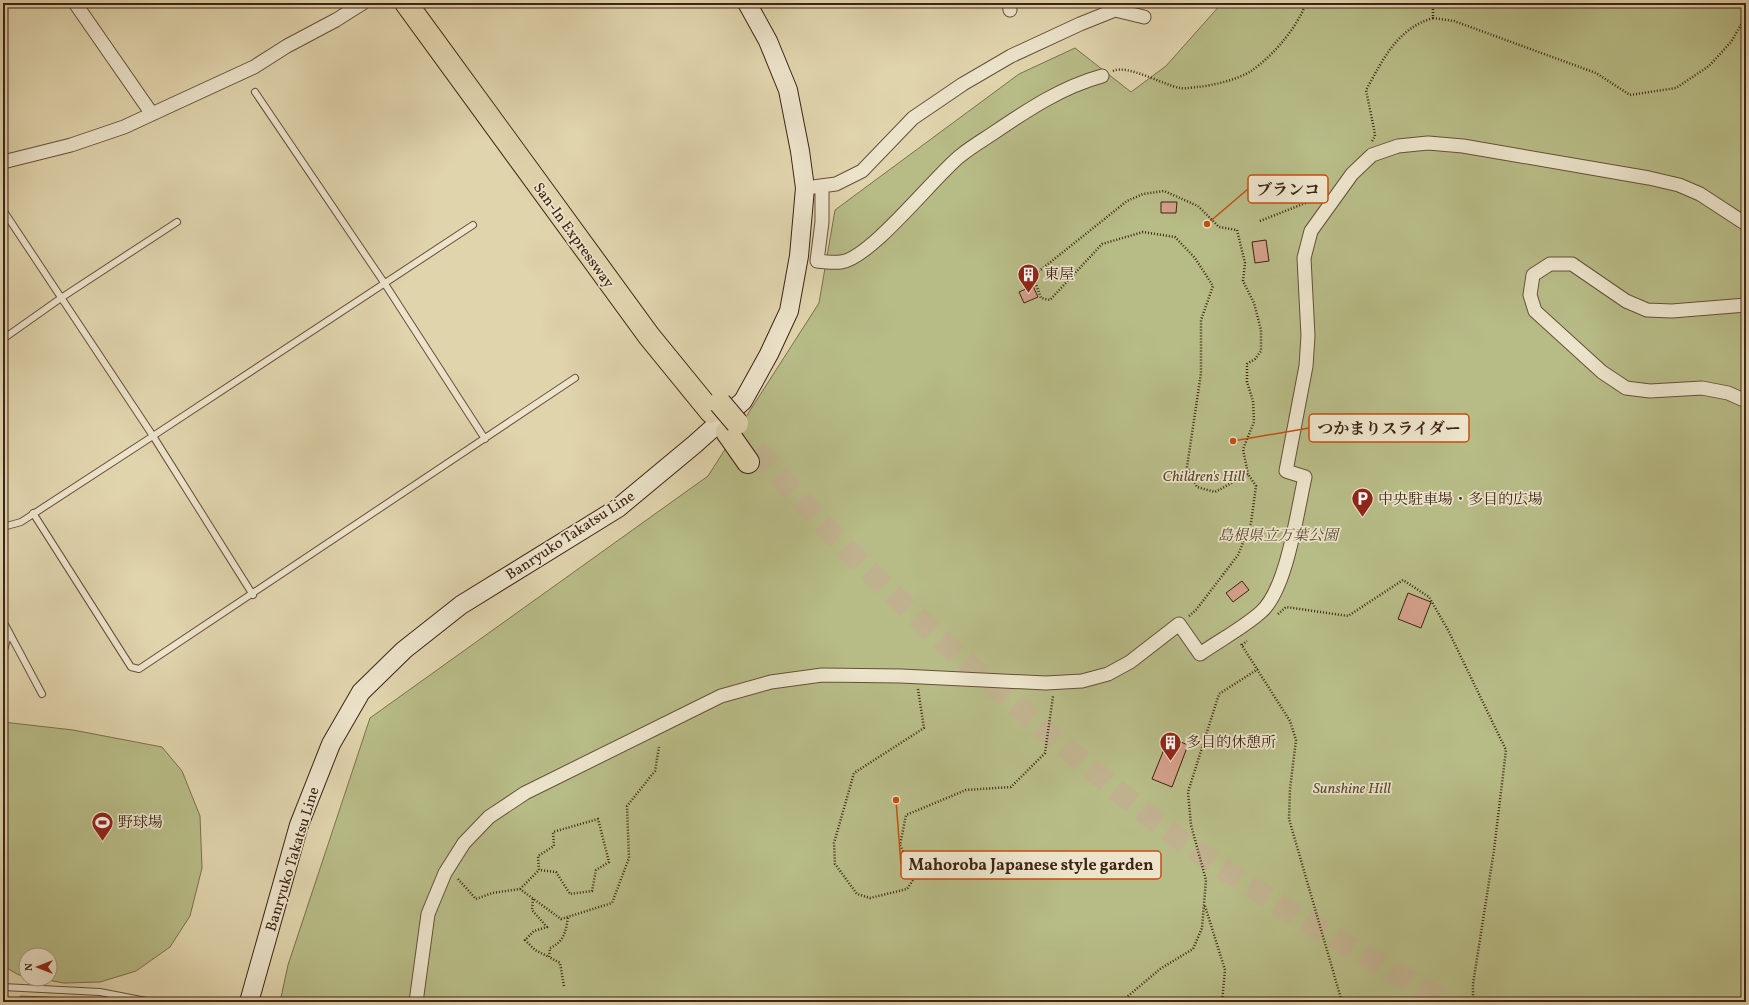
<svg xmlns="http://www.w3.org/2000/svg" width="1749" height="1005" viewBox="0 0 1749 1005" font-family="Vollkorn,'Noto Serif JP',serif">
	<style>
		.green { fill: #b7bb86; stroke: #7b6f4d }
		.building { fill: #d29e88; stroke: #3f2314 }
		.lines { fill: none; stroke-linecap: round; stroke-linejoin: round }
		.highway-tunnel { stroke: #c0b18e; stroke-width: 22; stroke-dasharray: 22 11; stroke-linecap: butt }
		.lane-casing { stroke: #674f3a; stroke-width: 8 }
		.street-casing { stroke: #674f3a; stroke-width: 15 }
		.secondary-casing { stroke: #3f2314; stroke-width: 20 }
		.highway-casing { stroke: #3f2314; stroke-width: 24 }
		.path { stroke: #3f2314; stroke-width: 2.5; stroke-dasharray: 1 2; stroke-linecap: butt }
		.lane { stroke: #ebe3ca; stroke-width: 6 }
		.street { stroke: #ebe3ca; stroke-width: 13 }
		.secondary { stroke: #ebe3ca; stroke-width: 18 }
		.highway { stroke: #e0d4ad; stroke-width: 22 }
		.highway-bridge-casing { stroke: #3f2314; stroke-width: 24; stroke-linecap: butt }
		.highway-bridge { stroke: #e0d4ad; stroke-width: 22 }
		.labels { text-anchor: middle; stroke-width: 3.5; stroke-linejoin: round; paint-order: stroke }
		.street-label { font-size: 15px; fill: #3f2314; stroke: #ebe3ca }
		.poi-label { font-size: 15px; fill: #3f2314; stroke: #ebe3ca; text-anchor: start }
		.park-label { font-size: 15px; font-style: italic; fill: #5d4930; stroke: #ebe3ca }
		.leader { fill: none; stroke: #c64e0e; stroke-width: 1.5 }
		.callout-dot { fill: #c64e0e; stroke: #ebe3ca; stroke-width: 1.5 }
		.callout { fill: #ebe3ca; stroke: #c64e0e; stroke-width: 1.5 }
		.callout-label { font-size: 16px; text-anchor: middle; font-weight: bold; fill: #3f2314 }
	</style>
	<rect width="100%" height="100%" fill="#e0d4ad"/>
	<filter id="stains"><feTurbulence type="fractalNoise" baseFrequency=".005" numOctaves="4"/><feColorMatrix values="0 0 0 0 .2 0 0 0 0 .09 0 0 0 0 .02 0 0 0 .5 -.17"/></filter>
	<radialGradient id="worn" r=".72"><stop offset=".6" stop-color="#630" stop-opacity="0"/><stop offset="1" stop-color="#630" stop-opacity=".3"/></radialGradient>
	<path class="green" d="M1222,3H1746V1002H280L288,965L370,718L708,476L819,303L835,210L1019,74L1075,48L1131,92L1166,66Z
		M3,722L73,730L162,747L182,771L200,816L202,868L190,916L170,947L136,971L100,982L64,983L42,979H50V955H26V976L19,975L3,966Z
		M21,996L94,999L113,1002H12Z"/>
	<path class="building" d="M1161,202H1177L1176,213H1161Z
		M1266,240L1269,261L1255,263L1252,242Z
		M1033,286L1038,297L1024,303L1019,292Z
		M1242,581L1249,590L1233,602L1226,593Z
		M1408,593L1431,602L1421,628L1398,619Z
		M1169,737L1188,745L1172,787L1152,779Z"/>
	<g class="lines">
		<path class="highway-tunnel" d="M756,450C783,479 809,511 837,539C909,613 986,681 1065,747C1106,781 1147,816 1191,847C1273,904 1360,954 1447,1002"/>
		<defs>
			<path id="lane" d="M255,92L385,284L485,439
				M3,210L153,436L253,595
				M3,339L61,298L177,222
				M33,513L131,667L139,669L575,378
				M3,527L21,522L153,436L473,225
				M3,621L42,694
				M3,654L9,632
				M3,987L100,992L151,1002"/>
			<path id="street" d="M75,3L152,114
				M1009,3L1010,10
				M3,162L71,145L124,127L152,114L254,67L287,46L336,20L363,3
				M822,186V222L817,261C825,262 834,263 841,262C871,258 933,178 960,156C971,147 983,140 995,132C1029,109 1062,87 1102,76
				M813,187L836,184L862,171L913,118L963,84L1011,56L1080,24L1115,10L1144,17
				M1746,305L1672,311L1647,310L1626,301L1572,264H1550L1533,275L1530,295L1535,311L1602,372L1626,388L1650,391L1702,388L1728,393L1746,401
				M416,1002L428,914L445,873L464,843L489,817L525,793L721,696L771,682L822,675L901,676L1046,683L1082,681L1108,674L1130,662L1179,624L1200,654C1220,640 1243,628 1261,612C1287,589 1297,512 1305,477L1286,471L1306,366L1308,336L1304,258L1311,231L1352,174L1372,155L1398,146L1428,143L1463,146L1649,178L1679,185L1700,194L1746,224"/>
			<path id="secondary" d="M249,1002L299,825L331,744L361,692L404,650L461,605L618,508L695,444L743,401L769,354L789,311L799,256L805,188L800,151L788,90L768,41L747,3"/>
			<path id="highway" d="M406,3L649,336L711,412
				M727,432L748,462"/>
		</defs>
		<use href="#lane" class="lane-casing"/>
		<use href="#street" class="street-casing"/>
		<use href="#secondary" class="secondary-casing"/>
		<use href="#highway" class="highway-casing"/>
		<path class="path" d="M1433,18L1454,21L1596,73L1630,95L1676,88L1709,66L1731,42L1746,16
			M1113,71C1128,64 1163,85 1180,88C1185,89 1193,87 1198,87C1214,85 1237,80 1251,71C1273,56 1297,28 1306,3
			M1372,141L1375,136L1374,129L1366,90C1383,60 1396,29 1433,18V3
			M1260,221L1313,200L1321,193
			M1278,614L1286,607L1348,616L1403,580L1429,597L1448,630L1506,750L1494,850L1473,984V1002
			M1189,616L1196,610L1238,555L1251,523L1256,486L1248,474L1215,492L1197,487L1187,467L1201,373V320L1213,286L1195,258L1175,237L1143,232L1102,244L1050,300L1041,298L1033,276L1127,201L1143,194L1164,191L1198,206L1219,227L1237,230L1245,263L1243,281L1254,303L1261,330V351L1255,359L1247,364V382L1253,401L1254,422L1243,449L1248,474
			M1241,644L1290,721L1296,740L1290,789L1289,819L1342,1002
			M1242,645L1247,641
			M918,689L924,728L854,773L834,843L835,864L857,894L870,898L907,889L915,877L900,845L906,815L966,790L1011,787L1045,753L1053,696
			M458,879L476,899L492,893L520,889L561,919L612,903L629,858L627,806L655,771L659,747
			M520,889L539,870L538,856L554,846L553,832L598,819L609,862L596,870L592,891L570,894L556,872L539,870
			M533,899L532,910L547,927L534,931L525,940L535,950L549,957
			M1205,906L1225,970L1222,1002
			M564,986L560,963L549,957L550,948C564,942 566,931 568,917
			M1121,1002L1160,969L1193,949L1202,928L1206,880L1191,825L1188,792L1219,694L1258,669
			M1197,1002L1215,1001L1217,1002"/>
		<use href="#lane" class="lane"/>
		<use href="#street" class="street"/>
		<use href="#secondary" class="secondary"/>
		<use href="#highway" class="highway"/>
		<defs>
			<path id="highway-bridge" d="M720,403L737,423"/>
		</defs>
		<use href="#highway-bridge" class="highway-bridge-casing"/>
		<use href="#highway-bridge" class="highway-bridge"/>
	</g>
	<defs>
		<symbol id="building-pin" viewBox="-11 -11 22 30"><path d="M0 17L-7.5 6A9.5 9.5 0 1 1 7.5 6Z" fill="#8f2418" stroke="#ebe3ca"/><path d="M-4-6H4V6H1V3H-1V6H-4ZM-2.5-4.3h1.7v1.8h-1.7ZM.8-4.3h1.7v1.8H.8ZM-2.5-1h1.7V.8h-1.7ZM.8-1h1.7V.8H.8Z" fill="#fff"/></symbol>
		<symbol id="parking-pin" viewBox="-11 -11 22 30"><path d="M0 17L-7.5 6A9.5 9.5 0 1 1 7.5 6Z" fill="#8f2418" stroke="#ebe3ca"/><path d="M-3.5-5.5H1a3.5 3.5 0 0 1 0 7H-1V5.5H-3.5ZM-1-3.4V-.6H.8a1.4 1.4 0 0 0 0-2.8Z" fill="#fff"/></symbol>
		<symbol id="stadium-pin" viewBox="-11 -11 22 30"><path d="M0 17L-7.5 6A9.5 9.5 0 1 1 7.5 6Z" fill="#8f2418" stroke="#ebe3ca"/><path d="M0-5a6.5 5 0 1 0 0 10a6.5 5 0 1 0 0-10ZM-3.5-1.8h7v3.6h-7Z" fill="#fff"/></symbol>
	</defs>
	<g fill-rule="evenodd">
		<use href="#building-pin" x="1016" y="262" width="25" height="34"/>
		<use href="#parking-pin" x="1350" y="486" width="25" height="34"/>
		<use href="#building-pin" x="1158" y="730" width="25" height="34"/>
		<use href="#stadium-pin" x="90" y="810" width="25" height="34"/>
	</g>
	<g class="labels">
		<g class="street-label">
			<text transform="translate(574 235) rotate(54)" y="5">San-In Expressway</text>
			<text transform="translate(570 535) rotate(-33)" y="5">Banryuko Takatsu Line</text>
			<text transform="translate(292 859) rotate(-73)" y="5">Banryuko Takatsu Line</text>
		</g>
		<g class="poi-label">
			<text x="1044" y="279">東屋</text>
			<text x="1378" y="504">中央駐車場・多目的広場</text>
			<text x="1186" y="747">多目的休憩所</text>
			<text x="118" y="827">野球場</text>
		</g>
		<g class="park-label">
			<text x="1204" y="481">Children's Hill</text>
			<text x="1278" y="540">島根県立万葉公園</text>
			<text x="1352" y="793">Sunshine Hill</text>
		</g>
	</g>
	<path class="leader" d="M1207 224L1248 189M1233 441L1309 428M896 800L901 865"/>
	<g class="callout-dot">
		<circle cx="1207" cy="224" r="4"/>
		<circle cx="1233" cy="441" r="4"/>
		<circle cx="896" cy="800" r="4"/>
	</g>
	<g class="callout">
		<rect x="1248" y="175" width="80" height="28" rx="4"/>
		<rect x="1309" y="414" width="160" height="28" rx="4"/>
		<rect x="901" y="851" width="260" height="28" rx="4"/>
	</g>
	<g class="callout-label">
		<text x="1288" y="195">ブランコ</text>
		<text x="1389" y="434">つかまりスライダー</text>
		<text x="1031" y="870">Mahoroba Japanese style garden</text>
	</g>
	<rect width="1749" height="1005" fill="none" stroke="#e0d4ad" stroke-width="16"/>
	<rect x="4" y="4" width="1741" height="997" fill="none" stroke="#3f2314" stroke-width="2"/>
	<rect x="8" y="8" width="1733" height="989" fill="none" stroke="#3f2314"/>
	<g transform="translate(38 967) rotate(270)"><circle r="19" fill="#ebe3ca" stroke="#a69681"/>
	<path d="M0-3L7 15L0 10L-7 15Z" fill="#8f2418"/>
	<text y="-6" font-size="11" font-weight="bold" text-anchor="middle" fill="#3f2314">N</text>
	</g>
	<rect width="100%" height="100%" filter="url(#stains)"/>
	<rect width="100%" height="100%" fill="url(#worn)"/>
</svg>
